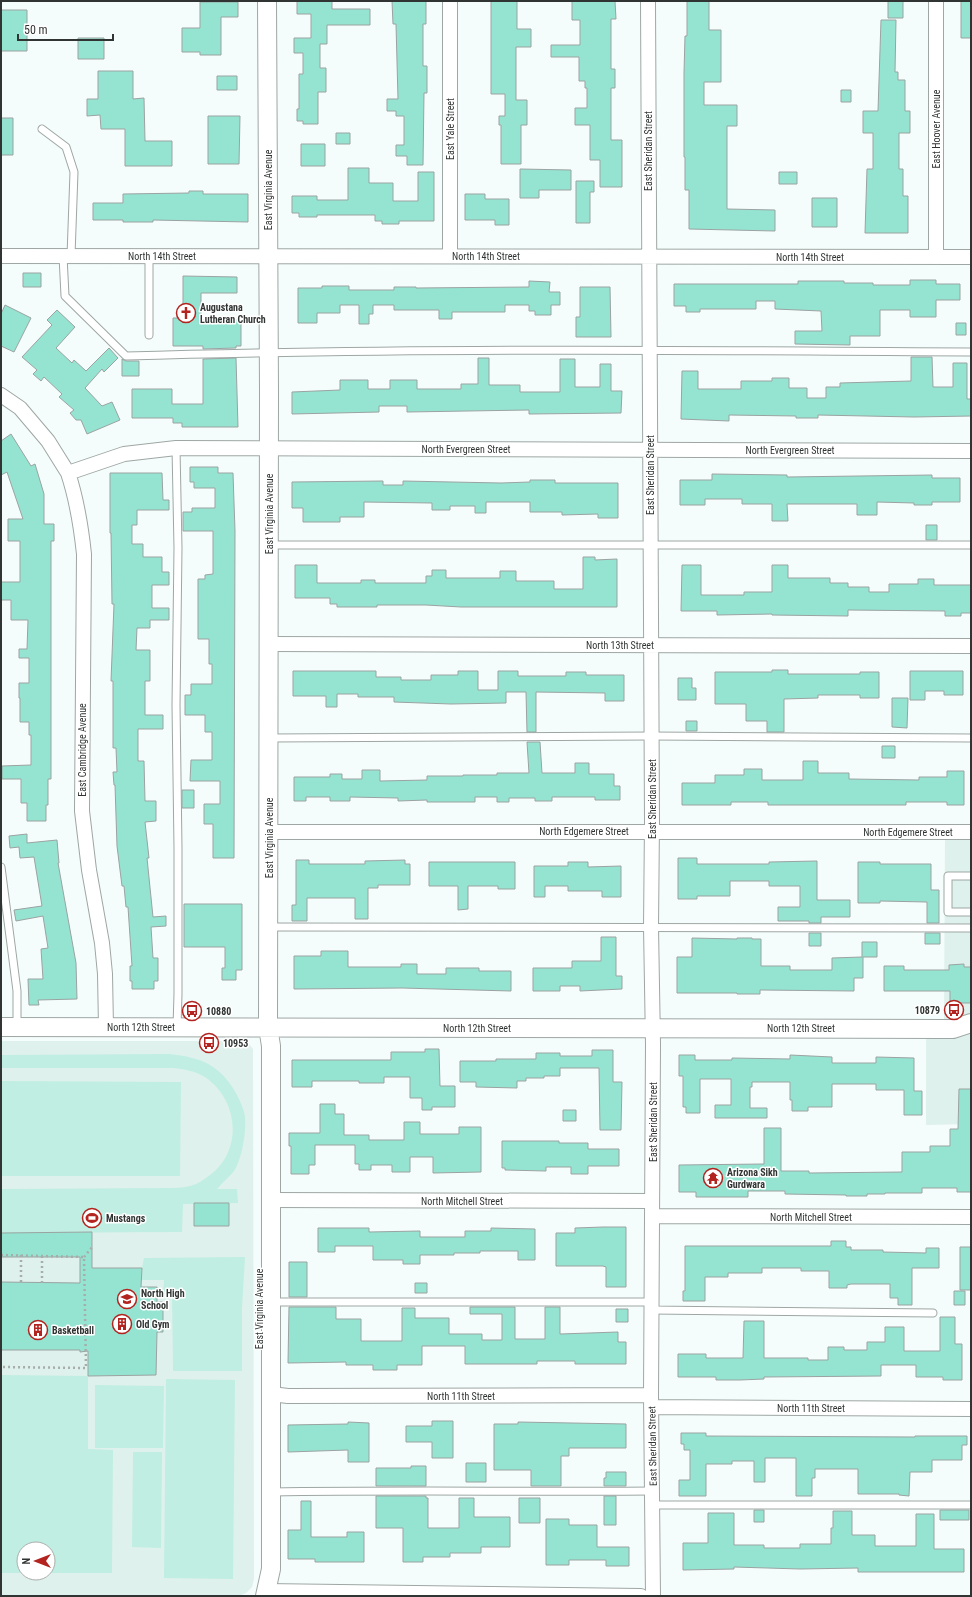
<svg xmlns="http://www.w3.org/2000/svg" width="972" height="1597" viewBox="0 0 972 1597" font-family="'Roboto Condensed',sans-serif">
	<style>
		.built { fill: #dff1ec; fill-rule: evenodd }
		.green { fill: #c0eee2 }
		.building { fill: #95e4d2; stroke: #9ba3a1 }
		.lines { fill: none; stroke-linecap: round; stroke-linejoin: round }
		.service-casing { stroke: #9ea7a4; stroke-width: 9 }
		.minor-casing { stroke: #9ea7a4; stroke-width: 16 }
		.tertiary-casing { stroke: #9ea7a4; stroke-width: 20 }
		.path { stroke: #a6adab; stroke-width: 2.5; stroke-dasharray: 2 3; stroke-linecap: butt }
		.service { stroke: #fff; stroke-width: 7 }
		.minor { stroke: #fff; stroke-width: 14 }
		.tertiary { stroke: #fff; stroke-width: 18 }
		.labels { text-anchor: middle; stroke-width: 3; stroke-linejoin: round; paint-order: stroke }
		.street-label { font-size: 10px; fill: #303433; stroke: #fff }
		.poi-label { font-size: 10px; font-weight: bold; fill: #303433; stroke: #fff; text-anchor: start }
	</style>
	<rect width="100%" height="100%" fill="#f4fdfb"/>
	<path class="built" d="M945,832H971V1124L926,1125V1029L944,1028Z
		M1,1041H241L249,1044L253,1049L254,1579L252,1587L246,1593L239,1596L1,1595ZM24,1549H48V1573H24Z"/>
	<path class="green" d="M169,1054C184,1056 201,1058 213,1067C228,1077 239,1095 244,1112C248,1125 242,1160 234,1171C229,1177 222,1183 217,1189H237L238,1203L183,1204L182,1232L1,1233V1189L172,1188C180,1188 188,1187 196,1184C203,1181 210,1175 216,1170C243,1143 236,1098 205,1077C195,1071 184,1069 173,1068H1V1055Z
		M1,1081L181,1082L180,1176H1Z
		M245,1257L242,1308V1371H173L172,1295H163L164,1280H141L142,1268L144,1258Z
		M1,1375L88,1376V1449L113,1450L112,1573H48V1549H24V1573H1Z
		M166,1379L235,1380L233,1579L164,1578Z
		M95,1385L164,1386L163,1448H95Z
		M133,1452H162L161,1548L132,1547Z"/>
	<path class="building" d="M297,1H332V9H370V25H327V44H320V68H326V92H318V124H303V121H297V109H299V74H303V53H294V38H311V14H297Z
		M392,1H426V24H423V66H427V93H424L423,165H407V156H396V145H404V116H396V111H387V99H398L396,24H393Z
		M491,1H517V29H531V47H516V100H527V125H521V164H501V125H499V116H505V94H491Z
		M572,1H615L616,19H611V69H615V88H611V140H622V187H600V160H590V125H575V108H587V88H585V81H579V57H551V45H580V20H572Z
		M687,1H709V30H721V82H704V105H737V126H727V209L775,210V231L689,229V190H685V157H684V73L685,36H687Z
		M888,1H903V18H888Z
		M961,1H971V38H961Z
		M200,2H238V17H221V55H200V52H182V28H200Z
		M1,10H27V51H1Z
		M881,20H896L895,72H898V80H905V111H910V133H899V169H903V196H908V233H865L867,169H873V133H863V111H878Z
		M78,38H104V59H78Z
		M98,71H133V99L144,98L145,141H172V166H125V129H101L100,115L87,116V99H98Z
		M217,76H237V90H217Z
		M841,90H851V102H841Z
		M208,116H240L239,164H208Z
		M1,118H13V155H1Z
		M336,133H350V144H336Z
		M301,144H325V166H301Z
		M348,168H369V183H393V201H418V172H434V221H399V224H382V221H375V215H317V217H299V213H292V196H317V200H348Z
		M520,169L571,170V190H539V198H520Z
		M779,172H797V184H779Z
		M576,181H594V192H590V223H576Z
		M189,191H203V194H248V222L153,220V222H123V220H93V203H123V194L189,193Z
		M465,194H485V199H509V225H495V220H465Z
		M812,198H837V227H812Z
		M23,273H41V287H23Z
		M183,276L237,277V293H201V320H241V346H236V348L203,349V346H173V318H183Z
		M910,280H936V284H960V300H936V317H910V310H880V336H850V345L795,344V331H822L821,311L775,309V301H756V309H700V312H686V306H674V284H798V281H844V283H873V285H910Z
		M529,281L550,282L549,292H560V305H551V315H535V311H529V305H505V312H452V319H439V310H394V305H373V314H369V324H359V305H340V313H317V323H298V288H322V286H349V290H394V287H416V288L529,287Z
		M580,287H610L611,337H576V317H580Z
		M5,305L31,318L14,352L1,346V314Z
		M57,310L75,327L56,348L72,363L74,360L86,371L109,348L118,358L104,372L102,369L85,388L102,406L112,402L120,420L87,434L81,420H76L70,413L74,410L59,397L62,394L44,377L41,381L33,374L37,370L22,357L52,325L47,320Z
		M956,323H966V335H956Z
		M911,357H932L933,387H953V363H967V399H971V416L914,417L818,415V418H796V416L729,415V421L681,419L682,371H698V389H741V381H772V378H789V388H807V398H826V387H840V383L911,381Z
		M236,358L238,427H182V423H173V418H132V389H172V404H203V359Z
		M478,358H489V385H520V392H560V359H575V387H600V364H611V391H622L621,413L529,414V410L407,412V406H379V412L292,414V392L340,390V380H368V389H390V380H417V389H461V384H478Z
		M122,359L126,361H139V376H122Z
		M11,434L31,466L35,464L44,494V524H54V541H51V779H48V805H46V821H27V803H21V779H2V766L31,765V735H29V722H20V698H19V683H29V658H19V649H27L28,620H11V600H1V582H20V541H8V519H23L7,472L1,475V441Z
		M190,467H218V473H233L235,531L234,858H213V824H204V804H220V781H190L191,760H212V732H205V715H185V695H191V684H212V664H209V639H198V579H205V575L213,574V531H183V512H192V508H215V488H194V482H190Z
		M110,473H162L163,500H169V510H137V525H132V544H143V557H162V572H169V585H152V608H169V620H150V628H137L136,650H150V681H145V715H163V729H138V761H144L145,801H156V821L145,822L149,858H147L153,917L166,916V926L151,927L153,958H158V981H154V989H132V981H130V966H132L128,907H126L124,886H122L117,846L115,785H114L113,772H117L116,748H113V681H111L114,604H112L111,533H110Z
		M712,474L787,475V477L932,475V478H960V502H932V505H914V503L877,502V515H857V504H787L788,521H772V504H742V499H705V505H680V480H712Z
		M530,480H555V483H618V518H598V514L562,515V512H530V502H486V513H475V506H450V510H432V503L364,502V517H340V522H303V508H292V482L383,481V485H403V481L501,483L530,482Z
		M926,525H937V540H926Z
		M583,557H595V560L617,559V607H461L426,605H377V607H337V604H330V598H295V565H317V583H361V580H375V583H426V576H432V570H446V578H500V571H516V581H554V589H583Z
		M682,565H701V595H744V592H772V565H788V578H830V583H848V587H869V592H889V584H918V579H934V585H971V613H961V616H945V611L848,610V616L772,615V614L717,615V611H681Z
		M772,670H788V674H860V672H879V698H860V695H818V698L784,699V732H767V721H746V704H715V672H772Z
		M293,671H376V677H401V680H431V675H458V671H478V690H498V671H518V676H566V672H586V675H624V701H605V693L536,692V732H527L526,692H506V703L451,704L394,702V697H358V694H337V707H326V696H293Z
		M910,671H963V695H944V691H925V700H910Z
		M678,678H692V688H696V700H678Z
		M892,698H908L907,728L892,727Z
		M686,721H697V731H686Z
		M527,742H540L542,773H575V763H589V774H614V786H620V800H595V797H552V801H535V798H509V802H497V797H475V802H427V800L398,801V798L350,797V801H330V797H306V801H294V777H330V774H342V779H362V770H380V781L427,780V776H463V775H497V773H529Z
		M882,746H895V758H882Z
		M803,761H818V773H849V779L919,780V777H947V771H964V805H947V802H906V805H768V802H731V805H682V783H715V775H744V769H762V780H803Z
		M182,790H194V808H182Z
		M27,834V843L57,840L59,863H58L76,963L77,999L38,1000L39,1005H29L28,979H43L41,949L48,948L43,916L16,921L14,910L42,906L34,857L20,858L19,847L10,848L9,836Z
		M678,858H697V864H769V862L817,861V900H850V917H821V923H809V921H778V907H800V886H769V881H730V896H697V899H678Z
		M296,860H309V864H365V861L405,860V864H410V885H378V888H368V919H355V898H307V921H292V905H296Z
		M429,862H515V889H498V886H468V909L458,910V886H429Z
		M568,862H588V867L621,866V897H602V891H568V886H545V897H534V866H568Z
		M858,862H880V864H931V890H939V923H927V902L880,901V903H858Z
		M184,904H242V970H236V980H222V968H225V947H184Z
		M809,933H821V946H809Z
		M925,933H940V944H925Z
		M601,937H616V976H622V989L580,991V986H560V991H533V968H572V961H601Z
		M692,938L737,939V938H752V939H761V966H790V970H832V958L862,957V942H877V957H863V978H854V991L760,990V994H737V993H677V957H692Z
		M321,951H348V967H401V964H417V974H446V968H479V971H511V991L402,988L294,989V956H321Z
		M964,964V967H971V1003H950V991H884V966H904V970H949V965Z
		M425,1049H439L440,1086H455V1107H432V1110H422V1098H410V1077H384V1083H359V1081H312V1087H292V1060H391V1052H425Z
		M592,1050H613V1082H622L621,1130H600L599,1068H560V1076H544V1078H526V1081H517V1088L476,1087V1082H460V1061H496V1059H536V1053H560V1056H592Z
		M679,1055H695V1060H732V1058L790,1059V1055L832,1057V1063H876V1057L914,1058V1091H922V1115H904V1090H876V1084H832V1107H808V1111H792V1100H790V1082H752V1087H750V1108H767V1118H715V1105H731V1079H700V1113H686V1107H683V1076H679Z
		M959,1089H971V1192H957V1188H922V1193H885V1194H867V1196H846V1195L785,1194V1191H748V1197H696V1192H679V1165L764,1164V1128H781V1171H809V1173L902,1172V1152H930V1146H950V1129H958Z
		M320,1104H335V1114H344V1135H369V1140H404V1122H420V1134H459V1127H481V1172L433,1173V1157H410V1172H392V1165H371V1170H359V1164H355V1145H315V1165H309V1174H291V1146H289V1133H320Z
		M563,1110H576V1121H563Z
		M502,1141H559V1143H588V1149H619V1166H588V1174H571V1167H546V1171L505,1170V1168H502Z
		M194,1203H229V1226H194Z
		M603,1227H626V1287H606V1267L603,1266H556V1233H575V1228Z
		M318,1228H369V1232L420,1231V1237H465V1231H491V1228L535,1229V1260H518V1251H480V1253H454V1255H420V1264H403V1260H373V1246H335V1252H318Z
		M92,1232V1268H142L141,1287H157V1302H163V1332H157L156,1375L88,1376V1351L80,1352V1350H1V1282L80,1283V1257H1V1233Z
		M831,1241H846V1247H851V1250H883V1252L926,1253V1248H939V1268H912V1305H898V1298H890V1284H851L847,1285V1288H829V1271H801V1268H762V1273H728V1277H705V1301H683V1291H685V1246H831Z
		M960,1247H971V1290H960Z
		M289,1262H307V1297H289Z
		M415,1283H427V1293H415Z
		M954,1291H965V1305H954Z
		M289,1307H336V1319H361V1341H402V1308H415V1318H449V1334H482V1340H502V1314H470V1307H515V1339H545V1307H560V1334L618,1332V1342H626V1364H575V1361H537V1364H465V1346H422V1365H397V1370H373V1365H346V1362L288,1363Z
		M616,1309H628V1322H616Z
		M940,1317H955V1344H962V1380H943V1377H916V1365H881V1376L764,1377V1379L740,1380H716V1377H678V1354H706V1358H743L744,1321H764V1358H808V1360H828V1347H844V1350H867V1342H885V1327H904V1351H940Z
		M432,1421H453V1458H432V1442H406V1426H432Z
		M348,1422L369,1423V1462H348V1450L288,1452V1425L348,1424Z
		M518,1422L626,1424V1448H569V1456H561V1486H531V1470H494V1424H518Z
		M681,1433H706V1436L915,1437V1436H967V1445H962V1460H932V1472H910L909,1496L899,1495V1494H858V1469H815V1478H812V1496H796V1458H765V1482H754V1461H732V1464H706V1496H679V1480H690V1450H684V1444H681Z
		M466,1463H486V1482H466Z
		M411,1466H426V1486H376V1468H411Z
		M606,1472H626V1486H604V1478H606Z
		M376,1496H426V1498H428V1528H459V1498H474V1517H510V1547H481V1553H450V1557H423V1562H403V1528H376Z
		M604,1496H616V1525H604Z
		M519,1498H540V1523H519Z
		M301,1501H311V1537H347V1532H364V1562H315V1559H288V1530H301Z
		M754,1510H764V1522H754Z
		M940,1510H969V1520H940Z
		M833,1511H852V1535H875V1546H916V1514H934V1549H964V1572H858V1568L800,1569L734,1567V1569L683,1570V1543H708V1513H734V1545H764V1548H800V1544H831V1528H833Z
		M546,1519H569V1525H597V1547H629V1566H606V1560H569V1565H546Z"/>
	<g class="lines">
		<defs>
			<path id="service" d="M42,129L66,147L74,172L71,256
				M63,256L65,296L126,356C407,348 689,350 971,352
				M149,256V335
				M176,448L178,548L176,705L178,848V994L177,1027
				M269,545H971
				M269,738L651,736L971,738
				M1,867L17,991V1027
				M971,876H948V912H971
				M269,927L971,928
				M271,1302H651
				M651,1310L933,1313
				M271,1492C399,1490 526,1492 653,1491
				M653,1505H971"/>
			<path id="minor" d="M450,1V256
				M648,1L652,821L651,927L653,1044L651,1395L653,1596
				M936,1V257
				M1,256L971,257
				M1,395L20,408L48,441L68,473L124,454L176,448L971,451
				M68,473C77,500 81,526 84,554L82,811L89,870L102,943L105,974L106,1027
				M269,644L971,646
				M268,832H971
				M271,1200L652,1201
				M652,1216L971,1217
				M271,1394L288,1396L651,1395
				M651,1407L971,1409
				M265,1591L641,1596"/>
			<path id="tertiary" d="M1,1027L944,1029H953L971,1023
				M265,1596L271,1569V1046L268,1027L269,392L267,1"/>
		</defs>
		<use href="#service" class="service-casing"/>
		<use href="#minor" class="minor-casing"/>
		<use href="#tertiary" class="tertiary-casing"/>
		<path class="path" d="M1,1255L84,1257L86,1368L1,1367
			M21,1255V1282
			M42,1256V1283
			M84,1257L93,1246"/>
		<use href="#service" class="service"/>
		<use href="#minor" class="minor"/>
		<use href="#tertiary" class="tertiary"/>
	</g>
	<defs>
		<symbol id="church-ring" viewBox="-11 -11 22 22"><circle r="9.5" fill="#fff" stroke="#b3231f" stroke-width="1.5"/><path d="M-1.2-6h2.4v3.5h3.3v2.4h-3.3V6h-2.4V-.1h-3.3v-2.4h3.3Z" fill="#b3231f"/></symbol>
		<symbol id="bus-ring" viewBox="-11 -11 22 22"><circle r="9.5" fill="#fff" stroke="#b3231f" stroke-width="1.5"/><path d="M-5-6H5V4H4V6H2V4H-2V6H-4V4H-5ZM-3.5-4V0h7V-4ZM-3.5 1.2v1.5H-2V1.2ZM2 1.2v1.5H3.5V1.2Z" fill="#b3231f"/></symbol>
		<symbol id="temple-ring" viewBox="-11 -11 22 22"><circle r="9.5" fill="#fff" stroke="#b3231f" stroke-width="1.5"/><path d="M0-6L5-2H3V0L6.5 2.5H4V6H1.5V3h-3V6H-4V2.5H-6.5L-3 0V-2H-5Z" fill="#b3231f"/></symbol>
		<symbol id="stadium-ring" viewBox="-11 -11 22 22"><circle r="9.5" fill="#fff" stroke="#b3231f" stroke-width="1.5"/><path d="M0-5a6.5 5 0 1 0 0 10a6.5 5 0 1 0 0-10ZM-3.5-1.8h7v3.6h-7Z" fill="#b3231f"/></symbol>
		<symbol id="school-ring" viewBox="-11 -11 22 22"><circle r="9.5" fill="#fff" stroke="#b3231f" stroke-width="1.5"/><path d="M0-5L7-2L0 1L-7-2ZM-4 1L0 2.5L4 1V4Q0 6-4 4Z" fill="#b3231f"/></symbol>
		<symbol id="building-ring" viewBox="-11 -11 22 22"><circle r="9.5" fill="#fff" stroke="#b3231f" stroke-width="1.5"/><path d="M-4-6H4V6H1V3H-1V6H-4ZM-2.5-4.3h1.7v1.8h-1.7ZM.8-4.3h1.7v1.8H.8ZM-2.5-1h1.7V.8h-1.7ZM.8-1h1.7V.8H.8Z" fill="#b3231f"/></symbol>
	</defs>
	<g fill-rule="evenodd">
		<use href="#church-ring" x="175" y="302" width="22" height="22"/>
		<use href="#bus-ring" x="943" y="999" width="22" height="22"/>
		<use href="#bus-ring" x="181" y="1000" width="22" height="22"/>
		<use href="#bus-ring" x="198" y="1032" width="22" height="22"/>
		<use href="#temple-ring" x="702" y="1167" width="22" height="22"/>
		<use href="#stadium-ring" x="81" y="1207" width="22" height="22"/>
		<use href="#school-ring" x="116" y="1288" width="22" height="22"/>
		<use href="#building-ring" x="111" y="1313" width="22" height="22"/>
		<use href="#building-ring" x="27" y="1319" width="22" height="22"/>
	</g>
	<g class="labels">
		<g class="street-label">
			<text transform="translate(450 129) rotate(-90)" y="4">East Yale Street</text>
			<text transform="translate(936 129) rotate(-90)" y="4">East Hoover Avenue</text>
			<text transform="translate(648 151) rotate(-90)" y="4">East Sheridan Street</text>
			<text transform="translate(268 190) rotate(-90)" y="4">East Virginia Avenue</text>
			<text x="162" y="260">North 14th Street</text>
			<text x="486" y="260">North 14th Street</text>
			<text x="810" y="261">North 14th Street</text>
			<text x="466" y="453">North Evergreen Street</text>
			<text x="790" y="454">North Evergreen Street</text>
			<text transform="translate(650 475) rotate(-90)" y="4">East Sheridan Street</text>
			<text transform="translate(269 514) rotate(-90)" y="4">East Virginia Avenue</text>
			<text x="620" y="649">North 13th Street</text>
			<text transform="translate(82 750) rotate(-90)" y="4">East Cambridge Avenue</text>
			<text transform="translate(652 799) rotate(-90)" y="4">East Sheridan Street</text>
			<text x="584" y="835">North Edgemere Street</text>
			<text x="908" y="836">North Edgemere Street</text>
			<text transform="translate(269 838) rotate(-90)" y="4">East Virginia Avenue</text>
			<text x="141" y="1031">North 12th Street</text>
			<text x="477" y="1032">North 12th Street</text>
			<text x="801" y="1032">North 12th Street</text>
			<text transform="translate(653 1122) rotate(-90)" y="4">East Sheridan Street</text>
			<text x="462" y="1205">North Mitchell Street</text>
			<text x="811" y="1221">North Mitchell Street</text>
			<text transform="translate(259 1309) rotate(-90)" y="4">East Virginia Avenue</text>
			<text x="461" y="1400">North 11th Street</text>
			<text x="811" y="1412">North 11th Street</text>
			<text transform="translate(652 1446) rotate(-91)" y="4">East Sheridan Street</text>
		</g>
		<g class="poi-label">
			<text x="200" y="311">Augustana<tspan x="200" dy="12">Lutheran Church</tspan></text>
			<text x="940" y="1014" text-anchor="end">10879</text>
			<text x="206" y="1015">10880</text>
			<text x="223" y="1047">10953</text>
			<text x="727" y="1176">Arizona Sikh<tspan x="727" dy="12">Gurdwara</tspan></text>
			<text x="106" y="1222">Mustangs</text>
			<text x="141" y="1297">North High<tspan x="141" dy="12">School</tspan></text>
			<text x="136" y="1328">Old Gym</text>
			<text x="52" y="1334">Basketball</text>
		</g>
	</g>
	<rect width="972" height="1597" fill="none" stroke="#303433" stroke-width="4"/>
	<g transform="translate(36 1561) rotate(270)"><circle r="19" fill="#ffffff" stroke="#acaead"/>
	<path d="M0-3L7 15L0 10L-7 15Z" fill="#b3231f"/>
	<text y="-6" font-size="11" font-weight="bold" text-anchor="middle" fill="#303433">N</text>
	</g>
	<path d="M18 34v6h95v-6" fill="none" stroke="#303433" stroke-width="2"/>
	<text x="24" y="34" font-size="12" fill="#303433" stroke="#ffffff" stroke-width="3" paint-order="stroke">50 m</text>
</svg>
